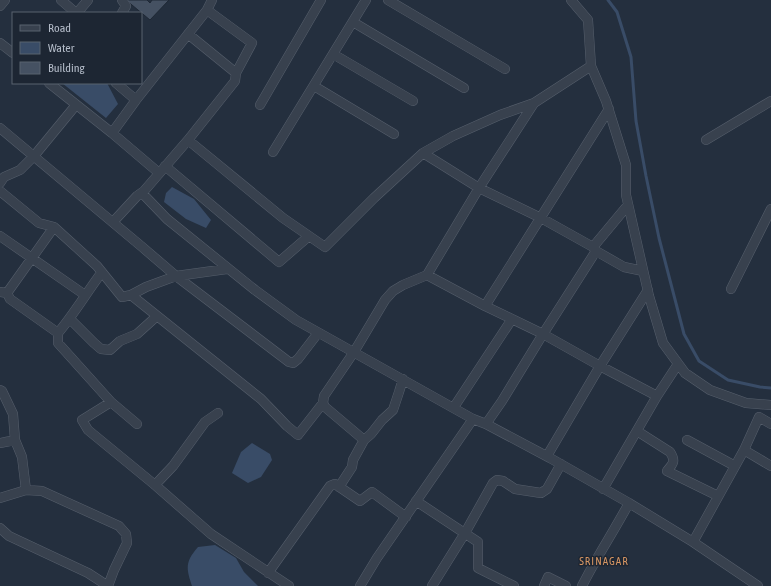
<svg xmlns="http://www.w3.org/2000/svg" width="771" height="586" viewBox="0 0 771 586" font-family="'Asap Condensed',sans-serif">
	<style>
		.water { fill: #394c67 }
		.lines { fill: none; stroke-linecap: round; stroke-linejoin: round }
		.stream { stroke: #394c67; stroke-width: 3 }
		.building { fill: #455162; stroke: #1f2835 }
		.street-casing { stroke: #565f6c; stroke-width: 10 }
		.street { stroke: #38414e; stroke-width: 9 }
		.labels { text-anchor: middle; stroke-width: 3; stroke-linejoin: round; paint-order: stroke }
		.neighbourhood-label { font-size: 11px; letter-spacing: 1px; fill: #d59563; stroke: #1d2633 }
	</style>
	<rect width="100%" height="100%" fill="#242f3e"/>
	<path class="water" d="M62,83H107L118,104L106,118Z
		M172,187L194,199L211,220L206,228L186,219L164,202L166,193Z
		M252,443L270,454L272,460L261,477L248,483L232,473L241,452Z
		M215,545L236,558L244,572L258,586H192C186,568 185,562 198,547Z"/>
	<g class="lines">
		<path class="stream" d="M608,0L617,12L631,57L636,121L646,176L659,238L684,334L699,361L728,380L760,387L771,388"/>
	</g>
	<path class="building" d="M126,0H147L150,3L152,0H169L150,20Z"/>
	<g class="lines">
		<defs>
			<path id="street" d="M61,0L76,13
				M388,0L505,69
				M571,0L588,20L591,66
				M0,6L5,0
				M77,13L88,0
				M122,13L126,6L122,0
				M353,22L464,88
				M188,34L236,73
				M0,43L13,53
				M333,54L413,101
				M49,83L112,133L159,173
				M116,83L136,100
				M314,86L394,134
				M260,105L321,0
				M0,128L141,246L176,276L289,362L293,363L298,359L318,333
				M112,133L136,100L207,10L212,0
				M188,140L283,218L325,247L374,198L423,153L453,136L500,115L534,103
				M706,140L771,101
				M273,152L366,0
				M423,153L479,188L541,218L593,247L596,251L543,334L600,366L657,396L603,489
				M165,166L279,262L309,236
				M0,183L4,177L20,170L34,156L76,105
				M0,191L39,223L54,227L97,266L122,297L131,295L146,287L176,276L227,269
				M142,193L167,219L255,290L296,320L473,419L486,424L550,458L629,503L693,542L758,586
				M113,222L137,196L144,191L188,140L235,81L236,73L252,43L207,10
				M0,236L85,295
				M593,247L628,205
				M596,251L624,267L643,271
				M427,275L485,306L543,334L502,401L486,424
				M731,289L771,209
				M0,292L7,293L10,299L58,333V343L111,402L82,420L88,430L155,485L211,534L289,586
				M7,293L54,227
				M131,295L261,399L287,426L298,435L323,403
				M485,306L609,109
				M70,319L94,343L101,349L110,350L120,341L137,334L157,316
				M58,333C74,314 87,292 102,272
				M0,390L2,391L13,414L15,440
				M657,396L678,364
				M111,402L137,424
				M454,407L512,319
				M637,431L670,452C676,461 673,464 667,471L718,496
				M364,440L371,434L382,420L393,410L399,392L403,379
				M687,440L735,466
				M0,443L15,440L22,457L26,490
				M744,450L759,417L771,424
				M547,456L600,366L648,290
				M155,485L173,466L205,422L218,413
				M339,487L352,467L353,460L364,440L325,407L323,403L324,396L354,352L385,300L393,291L403,285L427,275L479,188L534,103L591,66L606,101L626,165V195L649,296L663,343L685,373L710,390L746,403L771,405
				M0,498L26,490L42,491L119,526L126,534L127,543L114,570L108,586
				M416,501L478,542V568L514,586
				M0,528L9,536L88,573L108,586
				M693,542L744,450L771,466
				M268,573L330,486L335,484L360,501L372,492L406,517
				M360,586L377,558L473,419
				M432,586L465,533L493,483L497,480L503,481L515,489L541,493L547,489L561,464
				M544,586L548,577L566,586
				M582,586C596,558 614,531 629,503"/>
		</defs>
		<use href="#street" class="street-casing"/>
		<use href="#street" class="street"/>
	</g>
	<g class="labels">
		<g class="neighbourhood-label">
			<text x="604" y="565">SRINAGAR</text>
		</g>
	</g>
	<rect x="12" y="12" width="130" height="72" fill="#1d2633" stroke="#59626f"/>
	<rect x="20" y="25" width="20" height="6" fill="#38414e" stroke="#59626f"/>
	<text x="48" y="32" font-size="12" fill="#b4bcc9">Road</text>
	<rect x="20" y="42" width="20" height="12" fill="#394c67" stroke="#59626f"/>
	<text x="48" y="52" font-size="12" fill="#b4bcc9">Water</text>
	<rect x="20" y="62" width="20" height="12" fill="#455162" stroke="#59626f"/>
	<text x="48" y="72" font-size="12" fill="#b4bcc9">Building</text>
</svg>
